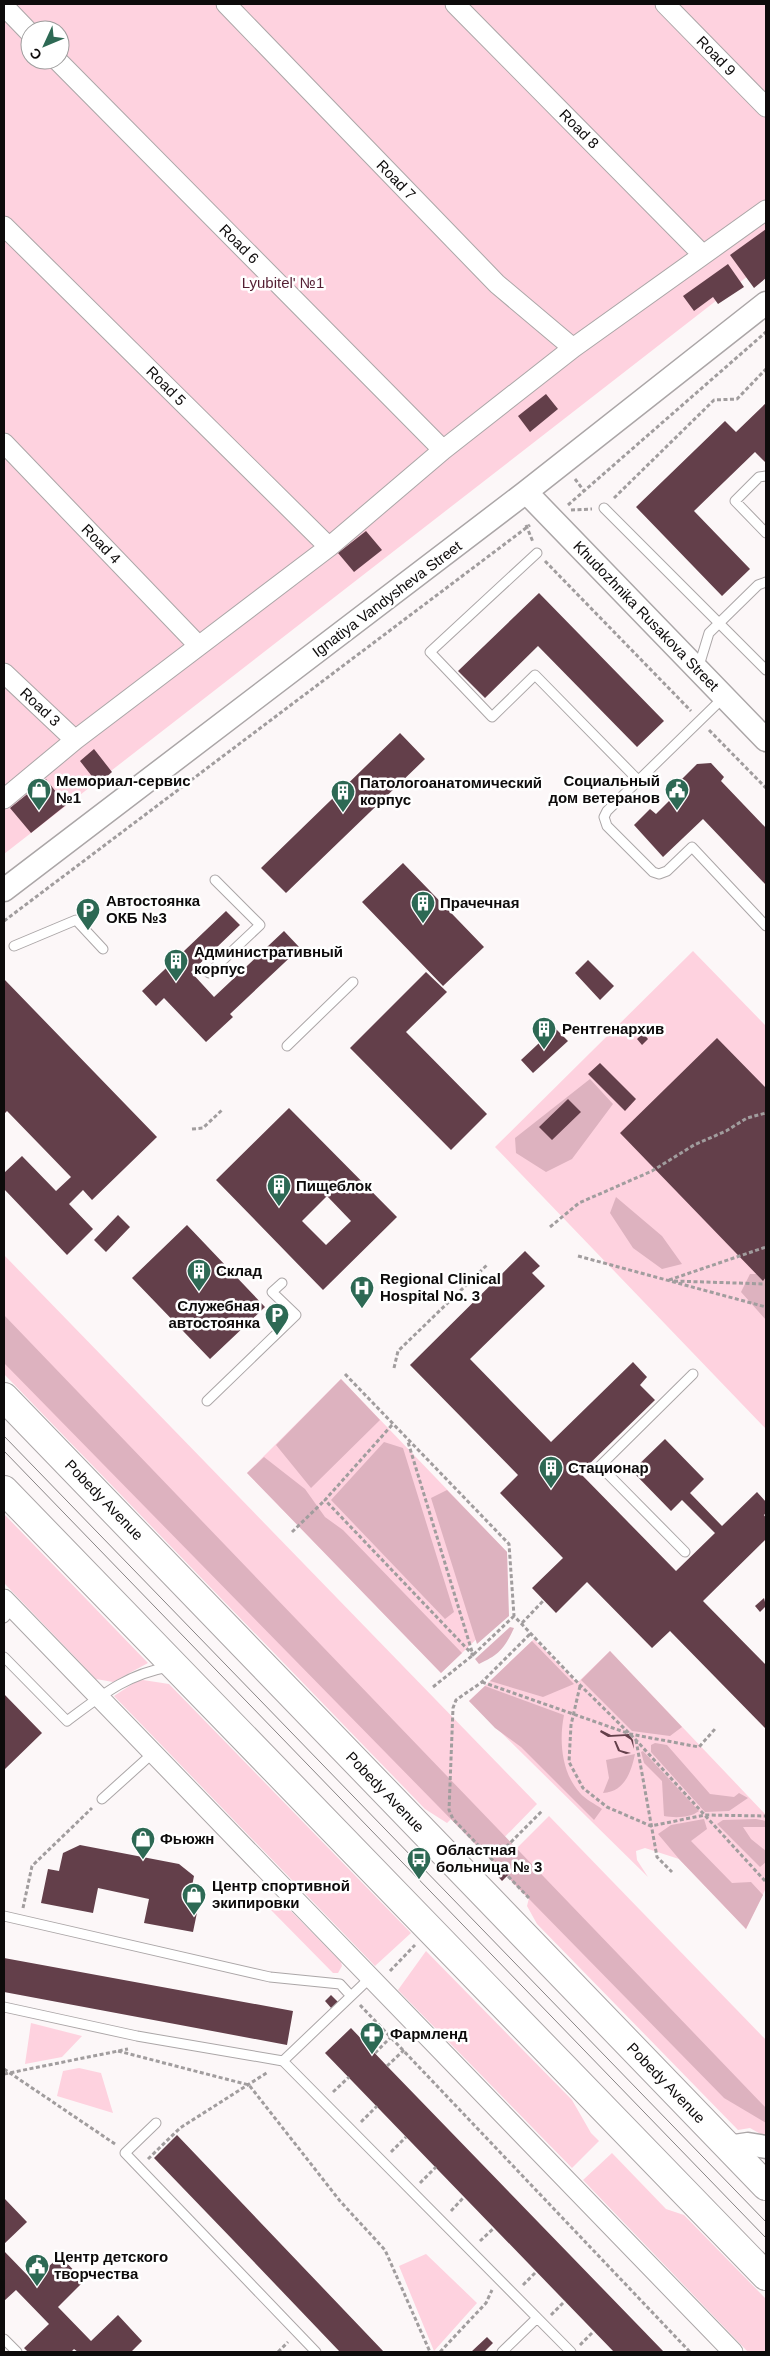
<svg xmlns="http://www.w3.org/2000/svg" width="770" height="2356" viewBox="0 0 770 2356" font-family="Arial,sans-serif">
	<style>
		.green { fill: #fed2df; fill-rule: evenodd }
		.forest { fill: #ddb2bf }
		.building { fill: #633f4a; fill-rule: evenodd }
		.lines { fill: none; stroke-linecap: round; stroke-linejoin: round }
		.service-casing { stroke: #aba6a7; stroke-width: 11 }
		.minor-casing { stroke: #aba6a7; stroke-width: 21 }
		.tertiary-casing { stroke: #aba6a7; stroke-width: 25 }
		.primary-casing { stroke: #aba6a7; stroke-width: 30 }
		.path { stroke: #a19d9e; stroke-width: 3; stroke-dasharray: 4 2.5; stroke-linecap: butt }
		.service { stroke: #fff; stroke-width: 9 }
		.minor { stroke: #fff; stroke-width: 19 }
		.tertiary { stroke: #fff; stroke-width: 22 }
		.primary { stroke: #fff; stroke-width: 28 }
		.tram { stroke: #888485; stroke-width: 1 }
		.labels { text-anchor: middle; stroke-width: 5; stroke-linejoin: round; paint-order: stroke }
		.street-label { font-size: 15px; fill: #0d0b0b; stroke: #fff }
		.park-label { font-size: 15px; fill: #541f33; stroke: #fff }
		.poi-label { font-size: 15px; font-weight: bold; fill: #0d0b0b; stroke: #fff; text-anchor: start }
	</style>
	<rect width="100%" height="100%" fill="#fcf7f8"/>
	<path class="green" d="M4,4H766V262L4,854ZM30,30H60V60H30Z
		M693,951L766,1026V1429L495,1147Z
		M4,1255L537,1804L492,1850L456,1814L447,1823L425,1809L4,1374Z
		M341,1379L507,1552L508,1609L441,1673L247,1473Z
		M4,1514L148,1663L113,1682L96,1679L4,1583Z
		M534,1639L577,1683L610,1651L766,1815V1888L746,1929L679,1859L645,1848L636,1851L637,1860L648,1877L469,1701Z
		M143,1680L169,1684L411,1933L375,1966L114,1696L137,1681Z
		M549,1816L766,2040V2137L750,2128L738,2130L537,1924L527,1906L531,1890L503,1862Z
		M285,1905L341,1962L342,1966L338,1973H333L271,1910Z
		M426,1951L572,2100L591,2133L599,2141L572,2168L398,1990Z
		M31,2023L82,2036L62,2057L25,2064Z
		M79,2068L101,2073L113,2113L57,2096L63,2071Z
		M612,2153L666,2209L684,2215L766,2299V2352H748L583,2180Z
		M426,2254L477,2303L434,2351L399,2266Z"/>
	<path class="forest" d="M590,1079L613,1104L572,1159L546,1172L516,1153L515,1138Z
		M616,1197L662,1236L682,1264L662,1269L633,1248L610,1213Z
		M750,1274H766V1320L741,1292Z
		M4,1315L766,2108V2123L724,2098L4,1363Z
		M341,1379L380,1420L311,1488L276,1445Z
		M384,1442L403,1448L454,1612L445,1619L331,1500Z
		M264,1457L305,1489L325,1517L343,1530L462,1653L441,1673L247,1473Z
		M447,1490L507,1552L509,1616L477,1644L431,1498Z
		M510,1627L514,1628C505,1648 499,1655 479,1664L475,1659Z
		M532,1641L574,1684L543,1697L490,1681Z
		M610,1651L682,1727L670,1736L632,1731L581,1680Z
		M485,1686L564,1715C559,1740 561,1772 580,1793C585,1799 595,1804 602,1809L594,1820L521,1747L495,1728L469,1701Z
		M655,1743L667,1745L710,1794L734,1797L739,1793L748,1798L729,1811L705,1812L651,1752V1745Z
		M643,1751L699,1811C690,1818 675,1818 664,1816L662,1781L644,1763L641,1752Z
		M635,1754C631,1773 624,1792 603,1793L609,1778L606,1760Z
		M704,1819L707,1829L691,1841L732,1883L751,1882L763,1895L746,1929L679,1859L658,1834L671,1825Z
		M756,1819L766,1821V1827H743L751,1839L766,1851V1862L760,1867L717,1824L723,1820Z"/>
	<path class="building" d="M766,229V278L754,288L730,255Z
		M728,264L744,287L718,304L713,297L694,311L683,296Z
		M546,394L558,409L530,432L518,416Z
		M766,403V463L755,452L694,511L750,569L722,596L636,507L725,421L736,432Z
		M366,531L382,550L354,572L338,553Z
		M539,593L664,721L637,747L538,646L485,698L458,671Z
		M400,733L425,759L286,893L261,868Z
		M94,749L112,772L98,784L80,761Z
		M711,763L724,777L721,781L766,828V885L703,819L663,857L634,825L650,809L656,814L679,791L674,787L697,764Z
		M46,779L66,805L31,833L10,808Z
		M403,863L484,947L443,986L362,902Z
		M226,911L240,925L191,972L214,997L284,931L300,948L230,1014L233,1017L206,1042L164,998L156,1006L142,991Z
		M588,960L614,986L600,1000L575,973Z
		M426,972L447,992L406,1032L487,1114L451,1150L350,1048Z
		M4,979L157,1137L92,1200L83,1190L69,1204L93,1229L67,1255L4,1189V1173L22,1156L56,1191L71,1177L7,1111L4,1114Z
		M555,1028L568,1041L533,1073L521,1060Z
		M643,1033L648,1039L642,1045L637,1039Z
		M717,1038L766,1088V1277L763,1281L620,1133Z
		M600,1063L636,1099L625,1111L588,1074Z
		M568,1099L581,1112L552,1140L539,1127Z
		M289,1108L397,1217L323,1290L216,1180ZM327,1196L351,1221L326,1245L302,1221Z
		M118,1215L130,1227L106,1252L94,1240Z
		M187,1225L265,1307L210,1359L132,1278Z
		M525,1251L540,1266L532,1273L545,1286L470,1359L551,1442L633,1362L647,1377L640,1385L655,1400L580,1473L676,1571L715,1533L682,1500L671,1511L632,1471L665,1439L704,1479L690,1493L722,1526L757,1492L766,1502V1513L764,1515L766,1518V1539L703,1601L766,1665V1729L670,1631L652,1648L587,1582L556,1613L532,1588L563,1558L500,1493L518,1475L410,1365Z
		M764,1598L766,1606L760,1612L755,1606Z
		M4,1694L42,1733L4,1770Z
		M601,1730L611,1735L629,1734L633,1740L634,1749L631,1740L625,1736L608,1737L600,1732Z
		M614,1741H616L620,1750L631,1753L626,1754L618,1751Z
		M80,1845L179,1864L194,1876L190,1896L200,1898L193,1932L144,1923L149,1899L98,1888L93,1913L41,1903L48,1869L59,1871L63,1853Z
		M501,1866L509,1874L502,1881L494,1872Z
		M4,1958L293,2011L287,2045L4,1992Z
		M331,1995L339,2003L332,2009L325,2001Z
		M351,2028L387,2066L664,2352H614L325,2053Z
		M177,2135L384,2352H340L233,2240L154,2158Z
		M4,2198L27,2222L4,2244Z
		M4,2251L33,2281L60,2256L84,2281L58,2307L91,2341L118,2315L142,2341L131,2352H78L74,2349L71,2352H28L24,2348L49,2324L16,2290L4,2301Z
		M487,2337L493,2343L484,2352H471Z"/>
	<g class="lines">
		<defs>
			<path id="service" d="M766,476L759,477L735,501L766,533
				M604,508L766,670
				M537,553L430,652L492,717L535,675L638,780
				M698,669L709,633L758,585L766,582
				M724,697L607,811L604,817L607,826L653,872L659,874L667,871L692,847L766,926
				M14,946L76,920L103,949
				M209,973L260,925L215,880
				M287,1046L353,982
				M207,1401L296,1315L272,1292L282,1283
				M685,1552L600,1466L693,1374
				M4,1618L13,1608
				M4,1657L67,1721C101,1696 125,1675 168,1667
				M102,1799L153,1753
				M4,1916L270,1977L340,1984L351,1996
				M4,2007L137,2036L283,2061L571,2352
				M283,2061L371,1977
				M156,2123L125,2153L316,2352
				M4,2339L17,2352
				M502,2352L537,2318"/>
			<path id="minor" d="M226,4L497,284L573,348
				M455,4L702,254
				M665,4L766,107
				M4,6L30,33
				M57,60L443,450
				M4,226L329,547
				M4,443L198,645
				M4,673L75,740
				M4,799L75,740L329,547L443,450L573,348L766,210
				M4,1599L733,2352"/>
			<path id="tertiary" d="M526,492L766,740
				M4,890L526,492L766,303
				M728,2147L748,2144L766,2147"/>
			<path id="primary" d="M4,1397L766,2186
				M4,1490L766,2276"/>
		</defs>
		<use href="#service" class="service-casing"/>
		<use href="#minor" class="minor-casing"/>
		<use href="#tertiary" class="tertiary-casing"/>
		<use href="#primary" class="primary-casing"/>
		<path class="path" d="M575,479L584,491
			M614,498L714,400L737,399L766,369
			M568,505L766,332
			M571,510L592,509
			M526,525L533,542
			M545,561L691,711
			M709,730L766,788
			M4,921L530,525
			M192,1129L203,1128L222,1110
			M550,1227L579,1203L652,1171L694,1145L726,1131L747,1118L766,1113
			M578,1256L766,1307
			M669,1280L766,1247
			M674,1281L766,1284
			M394,1368L398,1351L488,1264
			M345,1374L509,1544L514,1616L580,1685L635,1739L766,1882
			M392,1425L325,1500L473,1655L408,1442
			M292,1532L325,1500
			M522,1623L544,1600
			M482,1682L630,1734L699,1747L715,1729
			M580,1686L571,1725L569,1762L583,1788L607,1807L651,1826L705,1815L766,1816
			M433,1687L473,1655L514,1616
			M636,1740L657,1857L672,1872
			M497,1856L542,1811
			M529,1898L453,1819L449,1810L453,1708L456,1700L482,1682L531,1633
			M23,1908L32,1866L92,1808
			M390,1971L415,1945
			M360,2005L690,2352
			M118,2051L249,2085L340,2201L385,2250L430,2352
			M375,2053L391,2037
			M387,2066L404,2050
			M4,2069L115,2144
			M4,2074L128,2049
			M333,2092L349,2077
			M361,2122L377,2106
			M391,2152L406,2137
			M148,2159L180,2128L268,2072
			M420,2183L436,2167
			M451,2211L464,2197
			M480,2241L494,2228
			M523,2285L536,2272
			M551,2315L565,2301
			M580,2345L594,2331
			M278,2352L288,2342
			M440,2352L486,2303L492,2290"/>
		<use href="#service" class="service"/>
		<use href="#minor" class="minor"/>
		<use href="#tertiary" class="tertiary"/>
		<use href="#primary" class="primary"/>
		<path class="tram" d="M4,1436L766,2222
			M4,1451L766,2238"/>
	</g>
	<defs>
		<symbol id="shop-pin" viewBox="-11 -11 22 30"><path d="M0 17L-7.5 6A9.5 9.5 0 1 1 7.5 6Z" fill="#2d6954" stroke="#fff"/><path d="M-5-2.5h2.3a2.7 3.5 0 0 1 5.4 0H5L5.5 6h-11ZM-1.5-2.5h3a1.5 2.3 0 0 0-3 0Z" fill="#fff"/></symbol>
		<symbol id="civic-pin" viewBox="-11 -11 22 30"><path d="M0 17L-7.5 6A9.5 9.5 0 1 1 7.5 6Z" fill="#2d6954" stroke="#fff"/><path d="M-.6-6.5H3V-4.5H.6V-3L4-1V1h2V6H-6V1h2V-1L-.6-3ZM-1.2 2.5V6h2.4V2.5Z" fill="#fff"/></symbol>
		<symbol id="building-pin" viewBox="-11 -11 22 30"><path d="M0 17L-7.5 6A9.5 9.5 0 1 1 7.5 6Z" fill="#2d6954" stroke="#fff"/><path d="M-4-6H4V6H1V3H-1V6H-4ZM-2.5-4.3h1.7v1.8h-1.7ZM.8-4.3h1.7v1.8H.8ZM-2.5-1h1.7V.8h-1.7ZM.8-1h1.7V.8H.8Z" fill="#fff"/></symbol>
		<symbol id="parking-pin" viewBox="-11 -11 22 30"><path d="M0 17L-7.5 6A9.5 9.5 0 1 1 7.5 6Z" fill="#2d6954" stroke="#fff"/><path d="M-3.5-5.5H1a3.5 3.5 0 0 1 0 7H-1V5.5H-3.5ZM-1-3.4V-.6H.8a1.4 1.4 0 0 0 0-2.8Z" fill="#fff"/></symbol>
		<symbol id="hospital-pin" viewBox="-11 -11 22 30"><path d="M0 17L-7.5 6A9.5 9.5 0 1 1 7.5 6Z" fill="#2d6954" stroke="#fff"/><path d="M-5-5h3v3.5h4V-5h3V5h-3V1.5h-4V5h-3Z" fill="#fff"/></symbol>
		<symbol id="bus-pin" viewBox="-11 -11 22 30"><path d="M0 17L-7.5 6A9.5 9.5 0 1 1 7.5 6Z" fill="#2d6954" stroke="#fff"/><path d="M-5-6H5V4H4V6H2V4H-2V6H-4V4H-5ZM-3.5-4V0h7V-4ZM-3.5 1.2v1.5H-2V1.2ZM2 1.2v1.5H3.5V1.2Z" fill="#fff"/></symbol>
		<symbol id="pharmacy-pin" viewBox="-11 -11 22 30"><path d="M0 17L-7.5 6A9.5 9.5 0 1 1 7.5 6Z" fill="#2d6954" stroke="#fff"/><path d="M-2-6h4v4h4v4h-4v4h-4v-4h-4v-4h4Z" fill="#fff"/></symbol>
	</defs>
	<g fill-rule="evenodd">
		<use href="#shop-pin" x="25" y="776" width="28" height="38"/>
		<use href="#civic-pin" x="663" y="776" width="28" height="38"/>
		<use href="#building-pin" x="329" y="778" width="28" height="38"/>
		<use href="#building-pin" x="409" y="889" width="28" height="38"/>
		<use href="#parking-pin" x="74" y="896" width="28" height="38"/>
		<use href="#building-pin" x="162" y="947" width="28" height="38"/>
		<use href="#building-pin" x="530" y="1015" width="28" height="38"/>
		<use href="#building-pin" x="265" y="1172" width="28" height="38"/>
		<use href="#building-pin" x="185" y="1257" width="28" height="38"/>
		<use href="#hospital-pin" x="348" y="1274" width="28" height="38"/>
		<use href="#parking-pin" x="263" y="1301" width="28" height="38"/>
		<use href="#building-pin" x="537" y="1454" width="28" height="38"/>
		<use href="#shop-pin" x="129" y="1825" width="28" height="38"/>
		<use href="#bus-pin" x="405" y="1845" width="28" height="38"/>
		<use href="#shop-pin" x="180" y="1881" width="28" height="38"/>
		<use href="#pharmacy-pin" x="358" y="2020" width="28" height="38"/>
		<use href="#civic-pin" x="23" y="2252" width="28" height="38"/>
	</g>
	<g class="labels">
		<g class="street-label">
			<text transform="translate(716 56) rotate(46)" y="5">Road 9</text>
			<text transform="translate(579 129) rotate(45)" y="5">Road 8</text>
			<text transform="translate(396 180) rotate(46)" y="5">Road 7</text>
			<text transform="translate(239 244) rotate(45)" y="5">Road 6</text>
			<text transform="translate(166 386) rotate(45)" y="5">Road 5</text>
			<text transform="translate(101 544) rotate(46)" y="5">Road 4</text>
			<text transform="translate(387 599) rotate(-37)" y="5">Ignatiya Vandysheva Street</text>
			<text transform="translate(646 616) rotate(46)" y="5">Khudozhnika Rusakova Street</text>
			<text transform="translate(40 707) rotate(43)" y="5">Road 3</text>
			<text transform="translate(104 1500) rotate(46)" y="5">Pobedy Avenue</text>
			<text transform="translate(385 1792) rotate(46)" y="5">Pobedy Avenue</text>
			<text transform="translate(666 2083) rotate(46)" y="5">Pobedy Avenue</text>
		</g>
		<g class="park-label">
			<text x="283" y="288">Lyubitel' №1</text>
		</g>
		<g class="poi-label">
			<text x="56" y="786">Мемориал-сервис<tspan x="56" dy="17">№1</tspan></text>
			<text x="660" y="786" text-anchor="end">Социальный<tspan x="660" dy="17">дом ветеранов</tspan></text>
			<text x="360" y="788">Патологоанатомический<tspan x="360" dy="17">корпус</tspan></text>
			<text x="106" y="906">Автостоянка<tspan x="106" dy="17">ОКБ №3</tspan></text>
			<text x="440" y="908">Прачечная</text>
			<text x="194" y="957">Административный<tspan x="194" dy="17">корпус</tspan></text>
			<text x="562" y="1034">Рентгенархив</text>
			<text x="296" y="1191">Пищеблок</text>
			<text x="216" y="1276">Склад</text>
			<text x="380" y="1284">Regional Clinical<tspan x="380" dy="17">Hospital No. 3</tspan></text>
			<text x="260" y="1311" text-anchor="end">Служебная<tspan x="260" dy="17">автостоянка</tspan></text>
			<text x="568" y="1473">Стационар</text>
			<text x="160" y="1844">Фьюжн</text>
			<text x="436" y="1855">Областная<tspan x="436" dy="17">больница № 3</tspan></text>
			<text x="212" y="1891">Центр спортивной<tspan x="212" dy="17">экипировки</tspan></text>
			<text x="390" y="2039">Фармленд</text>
			<text x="54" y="2262">Центр детского<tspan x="54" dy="17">творчества</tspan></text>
		</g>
	</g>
	<rect width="770" height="2356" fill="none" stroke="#0d0b0b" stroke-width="10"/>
	<g transform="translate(45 45) rotate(226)"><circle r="24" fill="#ffffff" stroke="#9e9d9d"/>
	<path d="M0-4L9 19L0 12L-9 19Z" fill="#2d6954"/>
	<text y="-8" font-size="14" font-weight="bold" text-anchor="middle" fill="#0d0b0b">С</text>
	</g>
</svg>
